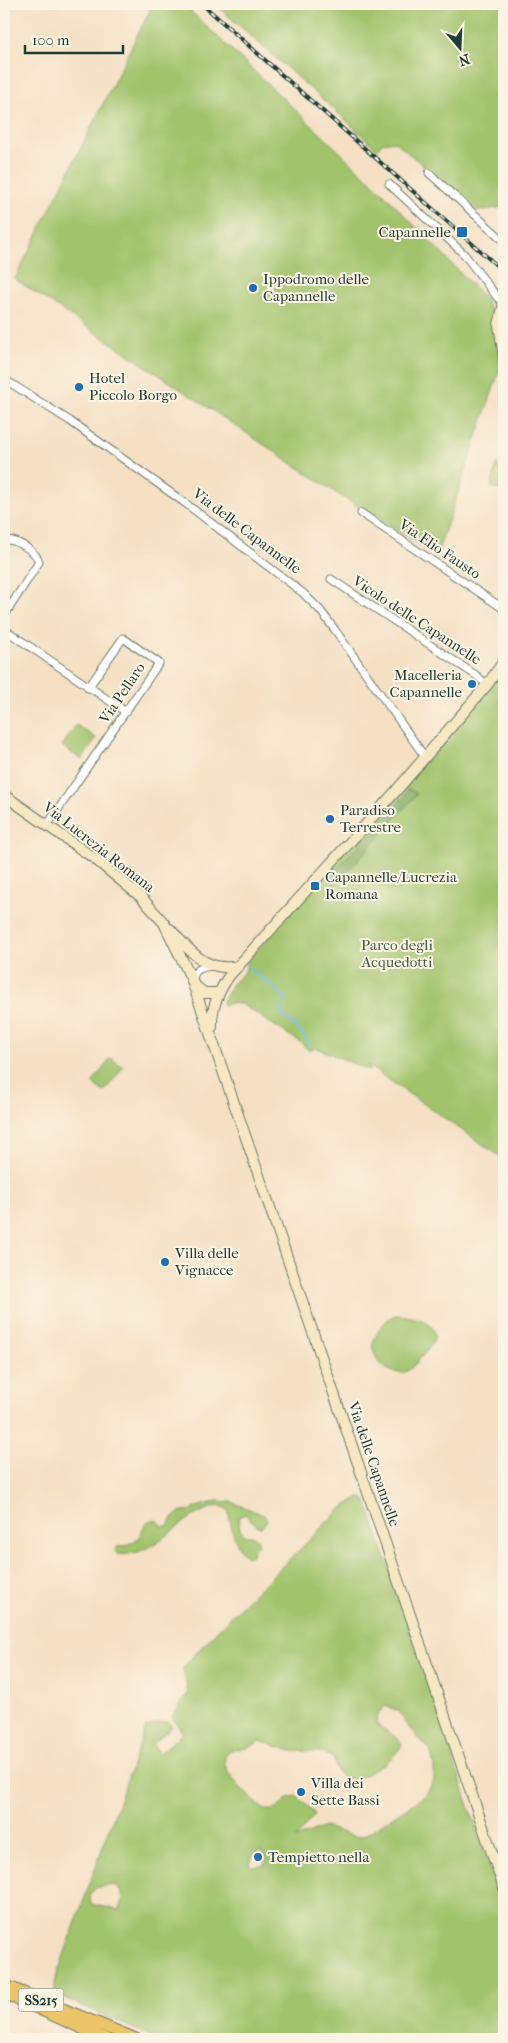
<svg xmlns="http://www.w3.org/2000/svg" width="508" height="2043" viewBox="0 0 508 2043" font-family="'IM FELL French Canon',serif">
  <style>
    .green { fill: #a1c36c; stroke: #608050; fill-rule: evenodd }
    .forest { fill: #80a960; stroke: #50734a }
    .lines { fill: none; stroke-linecap: round; stroke-linejoin: round }
    .stream { stroke: #73beec; stroke-width: 2 }
    .street-casing { stroke: #6a7666; stroke-width: 9 }
    .secondary-casing { stroke: #6a7666; stroke-width: 12 }
    .primary-casing { stroke: #6a7666; stroke-width: 13 }
    .street { stroke: #fff; stroke-width: 7 }
    .secondary { stroke: #f7e8c3; stroke-width: 10 }
    .primary { stroke: #ecc569; stroke-width: 11 }
    .rail-casing { stroke: #1f3d34; stroke-width: 4 }
    .rail { stroke: #fcf5e5; stroke-width: 2; stroke-dasharray: 5.5; stroke-linecap: butt }
    .poi-dot { fill: #1f6fb2; stroke: #fcf5e5; stroke-width: 2 }
    .labels { text-anchor: middle; stroke-width: 4; stroke-linejoin: round; paint-order: stroke }
    .shield { fill: #fcf5e5; stroke: #617469; stroke-width: 1 }
    .shield-label { font-size: 14px; font-weight: bold; fill: #1f3d34 }
    .poi-label { font-size: 15px; fill: #1f3d34; stroke: #fcf5e5; text-anchor: start }
    .street-label { font-size: 15px; fill: #1f3d34; stroke: #fcf5e5 }
    .park-label { font-size: 15px; fill: #405e42; stroke: #fcf5e5 }
  </style>
  <rect width="100%" height="100%" fill="#fcf5e5"/>
  <filter id="ink" filterUnits="userSpaceOnUse"><feTurbulence type="fractalNoise" baseFrequency=".02" numOctaves="2"/><feDisplacementMap in="SourceGraphic" scale="10" xChannelSelector="R" yChannelSelector="G"/><feConvolveMatrix kernelMatrix="1 2 1 2 8 2 1 2 1" color-interpolation-filters="sRGB"/></filter>
  <filter id="wash" filterUnits="userSpaceOnUse"><feTurbulence type="fractalNoise" baseFrequency=".0096" numOctaves="4" result="noise"/><feDisplacementMap in="SourceGraphic" scale="20" xChannelSelector="R" yChannelSelector="G"/><feGaussianBlur stdDeviation="1.12" result="paint"/><feColorMatrix in="noise" values="0 0 0 0 0 0 0 0 0 0 0 0 0 0 0 0 0 1.4 0 .05"/><feComposite in="paint" operator="in"/></filter>
  <g filter="url(#wash)">
    <rect width="100%" height="100%" fill="#f5e0c4"/>
    <!-- green -->
    <path class="green" d="M153,4h30l196,185 106,109 10,25 6,43 -64,188 -93,-56 -329,-219z
      M215,4h289v203l-26,4 -84,-70 -12,2 -5,6c-53,-50 -108,-96 -162,-145z
      M497,463l7,21v3l-5,3 -8,-3z
      M504,669v490l-137,-94 4,6 -54,-23 -9,2 -8,-8 -59,-38 -12,-1 -5,3 -2,-3 9,-18 14,-14 2,-9z
      M76,725l20,13 -14,22 -20,-14z
      M111,1058l12,9 -19,25 -12,-9z
      M395,1315c27,1 56,12 28,40 -5,5 -10,13 -16,16 -15,7 -32,-8 -34,-23 -1,-7 4,-14 8,-21 4,-5 8,-10 14,-12z
      M359,1497l7,3 138,410v129h-347l-102,-45 -1,-11 92,-256 15,-5h8l3,5 -20,17 8,9 23,-20 -11,-16 16,-24 -5,-25c35,-41 75,-78 113,-115 23,-21 36,-40 63,-56zM385,1706l14,5 11,18 20,21 4,15v15l-8,15 -61,40 -9,2 -31,-10 -30,12 19,-24 -2,-5 -16,-14 -9,2 -4,6 -8,6h-10c-10,-8 -56,-46 -35,-59 4,-2 11,-2 16,-3 5,-1 9,-4 14,-7l32,10 30,1 11,6 4,13 7,9c17,1 52,-20 58,-36l-5,-6 -21,-14 2,-10zM260,1851l7,6 -3,9 -12,1 -2,-4 3,-8zM112,1885c12,2 13,16 7,25l-28,-6 -1,-9 5,-7z
      M218,1501l13,1 33,13 3,5 -4,6 -4,1 -14,-13 -7,3 2,12 5,7h9l4,4v5l-5,4 -1,6 -5,2c-13,-10 -16,-32 -19,-47l-7,-4c-39,4 -65,53 -103,48l-3,-4 2,-3 8,-1 14,-8c5,-10 5,-21 20,-17l2,5h7l4,-8 8,-6 11,-1 5,-4z"/>
    <!-- forest -->
    <path class="forest" d="M408,788l9,6 -83,93 -5,-11 76,-80z"/>
    <g class="lines">
      <!-- stream -->
      <path class="stream" d="M249,968l38,30 -2,6
        M281,1009v3c9,13 24,17 27,34"/>
    </g>
  </g>
  <g filter="url(#ink)">
    <g class="lines">
      <!-- street casing -->
      <g class="street-casing">
        <path id="street" d="M429,173l75,68
          M389,184l75,70 33,43 7,7
          M4,379l66,42 115,82 118,90 17,17 15,20 90,127
          M361,513l143,96
          M4,541c10,-4 33,11 35,21l-35,54
          M331,579l146,97 10,9
          M4,629l122,83
          M48,824l111,-161 -36,-25 -35,50
          M193,981c0,-12 9,-14 19,-15"/>
      </g>
      <!-- secondary casing -->
      <g class="secondary-casing">
        <path id="secondary" d="M504,302l-5,23 5,32
          M4,795l91,64 46,38 23,26 27,55 313,910
          M170,929c20,22 36,44 69,37
          M194,985l10,8h14
          M212,1027c-1,-19 6,-35 17,-51l167,-185 91,-106 17,-24"/>
      </g>
      <!-- primary casing -->
      <g class="primary-casing">
        <path id="primary" d="M4,1985l132,54
          M4,1993l102,46"/>
      </g>
      <!-- street -->
      <use href="#street" class="street"/>
      <!-- secondary -->
      <use href="#secondary" class="secondary"/>
      <!-- primary -->
      <use href="#primary" class="primary"/>
      <!-- rail casing -->
      <g class="rail-casing">
        <path id="rail" d="M202,4l302,268"/>
      </g>
      <!-- rail -->
      <use href="#rail" class="rail"/>
    </g>
  </g>
  <!-- markers -->
  <g class="poi-dot">
    <rect x="456" y="226" width="12" height="12" rx="2.5"/>
    <circle cx="253" cy="288" r="5"/>
    <circle cx="79" cy="387" r="5"/>
    <circle cx="472" cy="684" r="5"/>
    <circle cx="330" cy="819" r="5"/>
    <rect x="310" y="881" width="10" height="10" rx="2.5"/>
    <circle cx="165" cy="1262" r="5"/>
    <circle cx="301" cy="1792" r="5"/>
    <circle cx="258" cy="1857" r="5"/>
  </g>
  <g class="labels">
    <!-- shield labels -->
    <rect class="shield" x="18.5" y="1988.5" width="45" height="23" rx="4"/>
    <g class="shield-label">
      <text x="41" y="2005">SS215</text>
    </g>
    <!-- poi labels -->
    <g class="poi-label">
      <text x="451" y="237" text-anchor="end">Capannelle</text>
      <text x="263" y="284">Ippodromo delle<tspan x="263" dy="17">Capannelle</tspan></text>
      <text x="89" y="383">Hotel<tspan x="89" dy="17">Piccolo Borgo</tspan></text>
      <text x="462" y="680" text-anchor="end">Macelleria<tspan x="462" dy="17">Capannelle</tspan></text>
      <text x="340" y="815">Paradiso<tspan x="340" dy="17">Terrestre</tspan></text>
      <text x="325" y="882">Capannelle/Lucrezia<tspan x="325" dy="17">Romana</tspan></text>
      <text x="175" y="1258">Villa delle<tspan x="175" dy="17">Vignacce</tspan></text>
      <text x="311" y="1788">Villa dei<tspan x="311" dy="17">Sette Bassi</tspan></text>
      <text x="268" y="1862">Tempietto nella</text>
    </g>
    <!-- street labels -->
    <g class="street-label">
      <text transform="translate(247 531) rotate(37)" y="5">Via delle Capannelle</text>
      <text transform="translate(440 549) rotate(34)" y="5">Via Elio Fausto</text>
      <text transform="translate(417 620) rotate(33)" y="5">Vicolo delle Capannelle</text>
      <text transform="translate(122 693) rotate(-56)" y="5">Via Pellaro</text>
      <text transform="translate(99 847) rotate(38)" y="5">Via Lucrezia Romana</text>
      <text transform="translate(374 1464) rotate(71)" y="5">Via delle Capannelle</text>
    </g>
    <!-- park labels -->
    <g class="park-label">
      <text x="397" y="950">Parco degli<tspan x="397" dy="17">Acquedotti</tspan></text>
    </g>
  </g>
  <!-- margin -->
  <rect width="508" height="2043" fill="none" stroke="#fcf5e5" stroke-width="20"/>
  <!-- north arrow -->
  <g transform="translate(460 48) rotate(161)" stroke="#fcf5e5" stroke-width="4" paint-order="stroke">
  <path d="M0-4L9 19L0 12L-9 19Z" fill="#1f3d34"/>
  <text y="-8" font-size="14" font-weight="bold" text-anchor="middle" fill="#1f3d34">N</text>
  </g>
  <!-- scale -->
  <path d="M25 45v8h98v-8" fill="none" stroke="#1f3d34" stroke-width="2.5"/>
  <text x="32" y="45" font-size="15" fill="#1f3d34" stroke="#fcf5e5" stroke-width="4" paint-order="stroke">100 m</text>
</svg>
